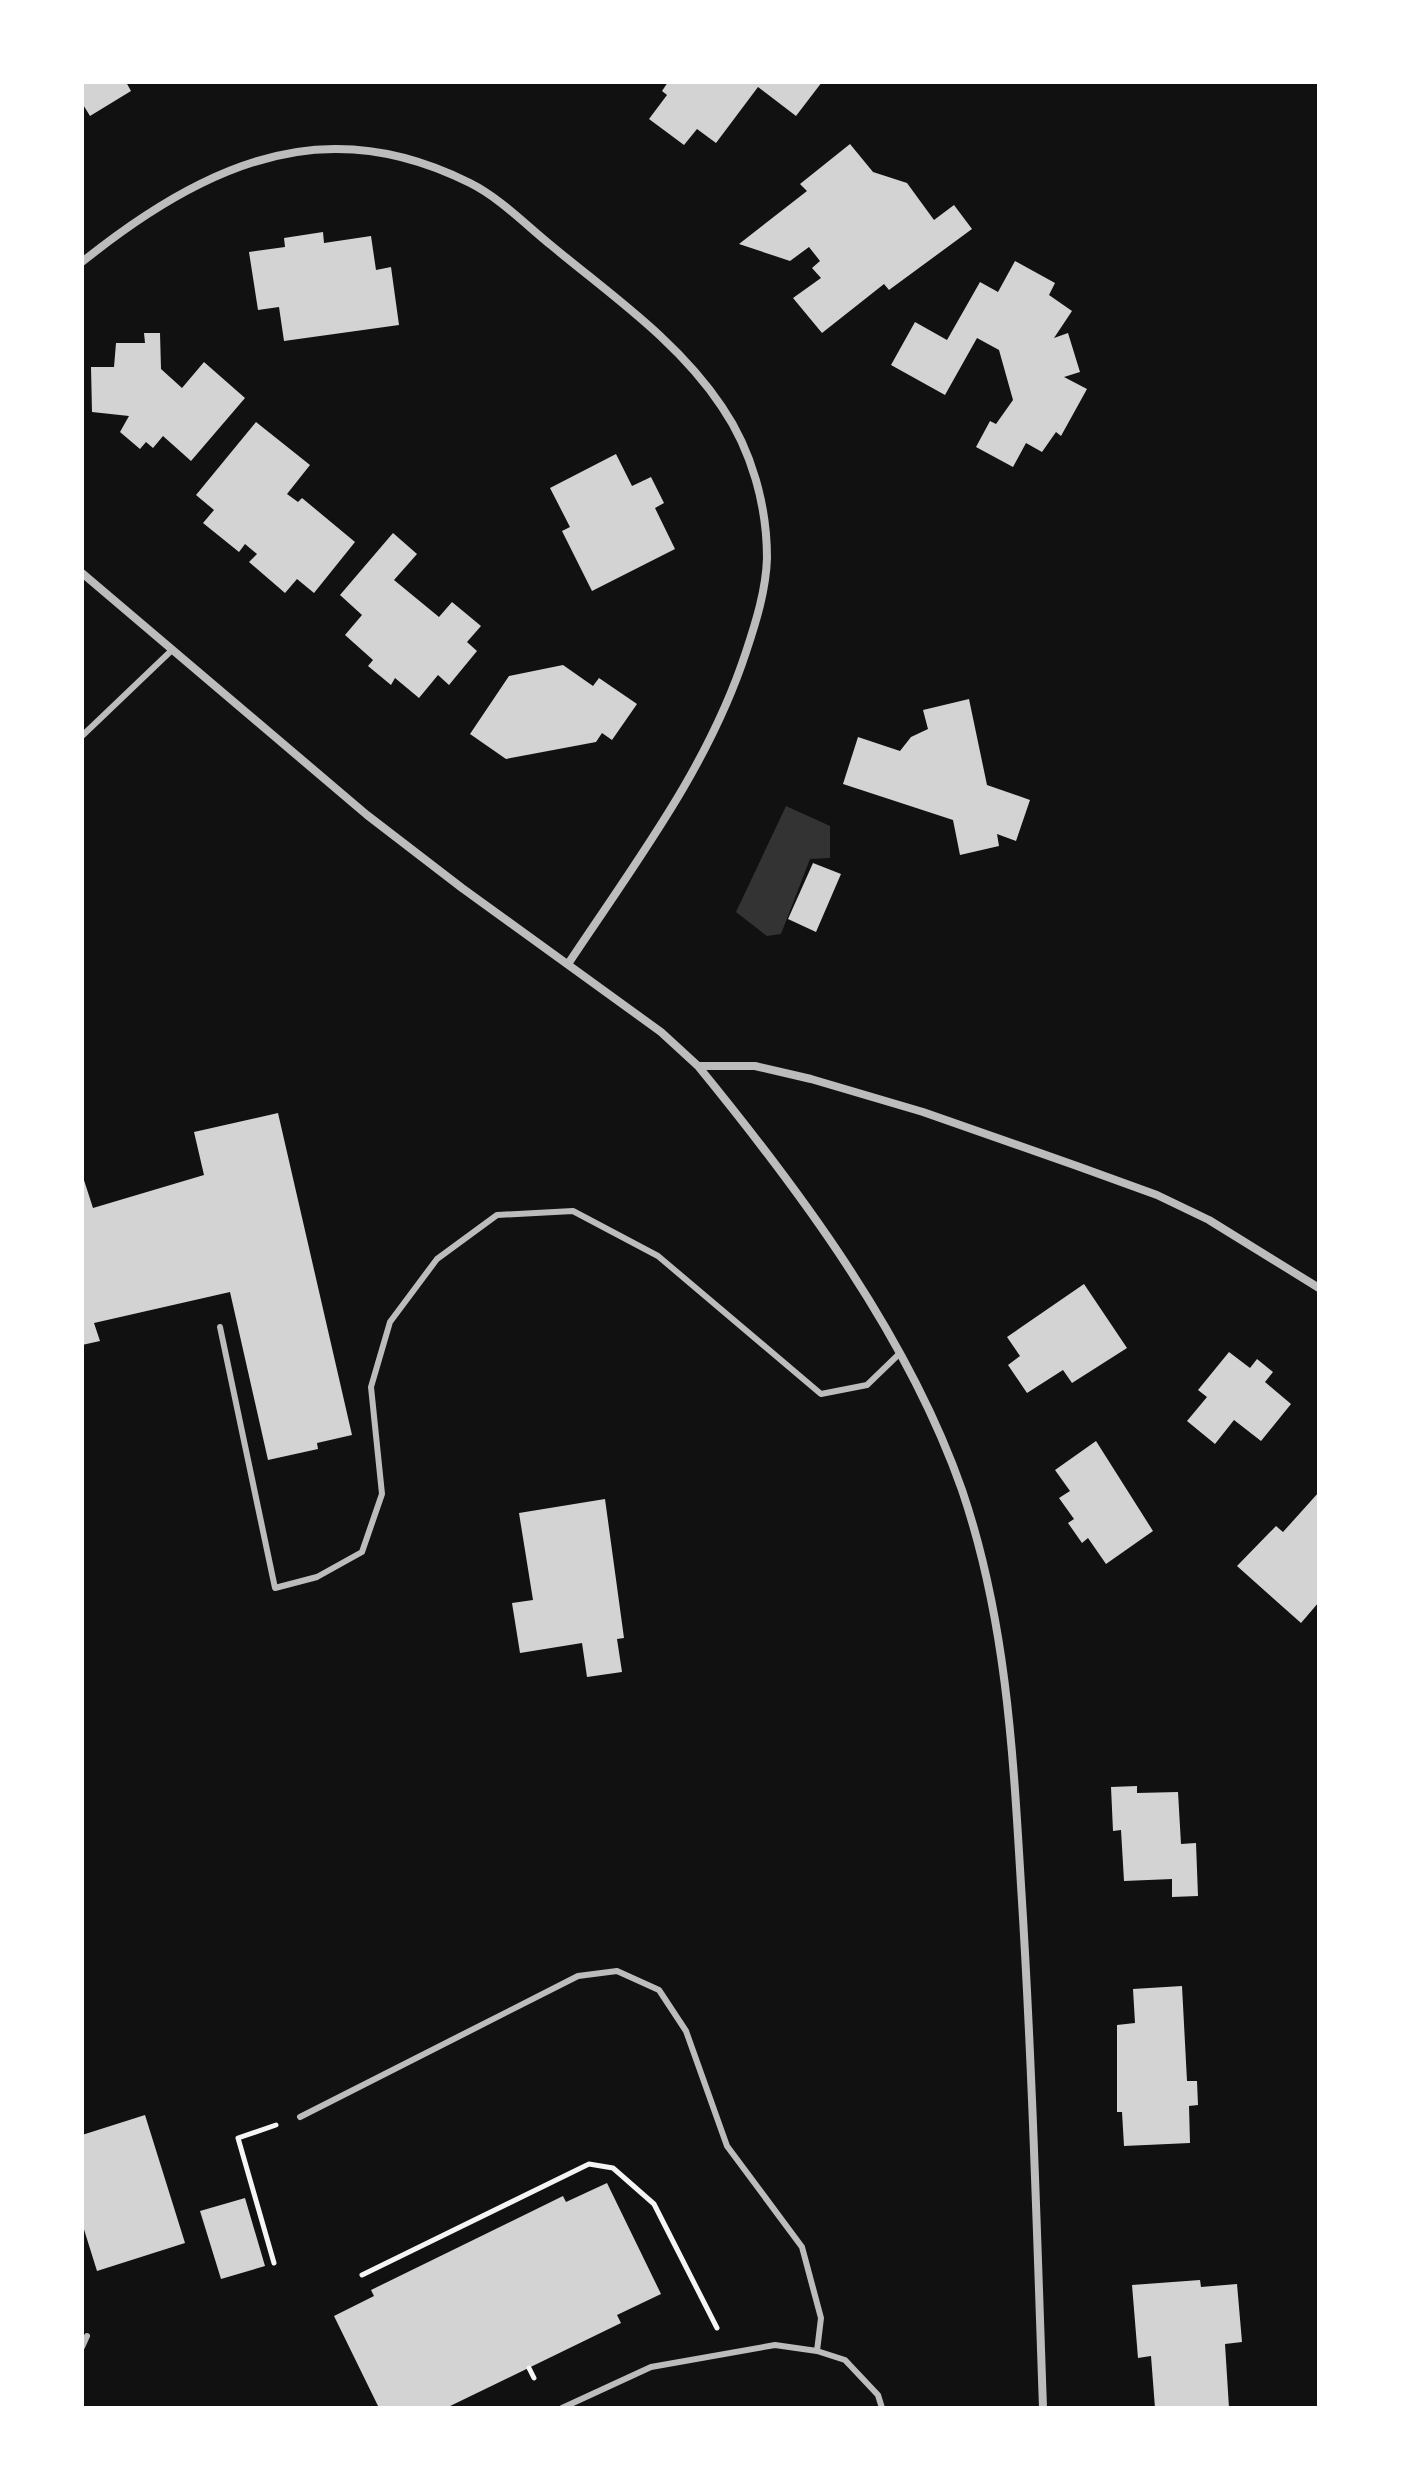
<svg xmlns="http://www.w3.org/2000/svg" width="1401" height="2490" viewBox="0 0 1401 2490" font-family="'Varela Round',sans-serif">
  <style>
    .water { fill: #333 }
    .building { fill: #d3d3d3 }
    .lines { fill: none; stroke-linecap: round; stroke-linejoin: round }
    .path { stroke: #f5f5f5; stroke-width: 5 }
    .service { stroke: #bcbcbc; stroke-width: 6 }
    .minor { stroke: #bcbcbc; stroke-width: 8 }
  </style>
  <rect width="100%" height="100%" fill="#111"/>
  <!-- water -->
  <path class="water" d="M786,806l44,20v32l-20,1 -29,75 -14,2 -31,-24z"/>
  <!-- building -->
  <path class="building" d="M82,82h44l5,9 -41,25 -8,-13z
    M668,82h154l-26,34 -38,-29 -42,56 -19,-14 -13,16 -35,-26 18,-24 -5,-4z
    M850,144l23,28 34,11 27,37 20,-15 18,24 -83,61 -5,-6 -62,49 -29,-35 28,-20 -9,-10 8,-7 -11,-14 -19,14 -51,-17 68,-53 -7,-7z
    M323,232l1,11 47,-7 5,34 15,-3 8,58 -115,16 -5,-34 -21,3 -9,-58 36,-5 -1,-9z
    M1015,261l40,22 -6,12 23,16 -18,27 14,-5 12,39 -16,5 23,12 -26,47 -5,-4 -14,20 -16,-9 -13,24 -37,-20 14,-26 6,3 17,-24 -14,-50 -22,-12 -32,57 -54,-30 24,-43 32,18 33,-58 18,10z
    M144,333h16l1,36 21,19 22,-26 41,36 -54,63 -28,-25 -10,12 -7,-6 -6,7 -20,-17 9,-16 -37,-4 -1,-45h23l2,-24h29z
    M256,422l54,43 -23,29 11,8 4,-4 53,44 -41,51 -17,-14 -12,14 -36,-31 8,-8 -12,-10 -6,8 -36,-29 11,-13 -18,-15z
    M616,454l16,32 19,-9 13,26 -9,5 20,41 -83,42 -30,-60 8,-4 -20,-39z
    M393,533l24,21 -23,26 45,37 13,-15 29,24 -14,16 10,9 -28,34 -11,-10 -19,23 -24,-20 -4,7 -23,-19 5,-6 -28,-25 17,-20 -22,-20z
    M563,665l30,21 6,-8 38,26 -25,36 -10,-7 -6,9 -90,17 -36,-25 39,-58z
    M969,699l18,86 43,15 -14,41 -19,-7 2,12 -39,9 -7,-35 -110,-36 15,-47 42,14 11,-14 17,-8 -5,-19z
    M813,863l28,11 -25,58 -28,-13z
    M278,1113l74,322 -35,8 1,6 -50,11 -38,-168 -136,31 6,18 -18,4v-171l11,34 111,-33 -10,-43z
    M1084,1284l43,64 -55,35 -9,-13 -36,23 -19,-28 12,-9 -13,-19z
    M1229,1352l21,16 7,-9 16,13 -8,10 26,22 -30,37 -27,-21 -19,24 -28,-23 20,-24 -9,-7z
    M1096,1441l57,90 -47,33 -18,-26 -6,5 -14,-20 6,-4 -15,-21 11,-7 -15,-21z
    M1319,1492v110l-18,21 -64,-57 39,-40 7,6z
    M605,1499l19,139 -7,1 5,33 -35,5 -5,-34 -62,10 -8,-50 21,-3 -14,-87z
    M1137,1786v7l41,-1 3,52 15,-1 2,53 -26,1v-18l-48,2 -3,-51 -8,1 -2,-44z
    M1182,1986l5,95h10l1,24 -9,1 1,37 -66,3 -2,-34h-5v-87l18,-2 -2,-34z
    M145,2115l40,128 -88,28 -15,-48v-88z
    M607,2183l54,111 -44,21 4,8 -175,85h-67l-45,-92 40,-20 -3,-6 192,-94 3,6z
    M245,2198l20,68 -44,13 -21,-68z
    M1200,2280l1,7 36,-3 5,58 -17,2 4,64h-74l-4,-52 -13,2 -6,-73z"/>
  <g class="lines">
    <!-- path -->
    <path class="path" d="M274,2263l-36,-125 38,-13
      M362,2275l227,-111 24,4 41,36 63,124
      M529,2368l5,10"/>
    <!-- service -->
    <path class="service" d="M82,736l90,-86
      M220,1327l55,261 42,-11 45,-25 20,-58 -11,-107 19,-65 47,-63 60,-44 76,-4 85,45 163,138 46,-9 31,-30
      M300,2117l278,-141 39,-5 42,19 27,41 41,115 75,101 19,71 -4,33
      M82,2347l5,-11
      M562,2408l89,-41 124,-22 42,6 28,9 33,35 4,13"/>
    <!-- minor -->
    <path class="minor" d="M82,262c71,-57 160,-114 255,-113 46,0 91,13 133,34 30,15 56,42 82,63 60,50 126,95 170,161 30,44 45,99 45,151 -1,32 -11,64 -21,94 -38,116 -111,211 -178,312
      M82,573l285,242 95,73 199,144 37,34h57l56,13 112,33 154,54 80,29 52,25 110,68
      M698,1066c103,126 210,270 264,424 44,129 51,261 59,395 11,174 16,349 22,523"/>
  </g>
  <!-- border -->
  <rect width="1401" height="2490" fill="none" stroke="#ffffff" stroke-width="168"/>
</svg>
